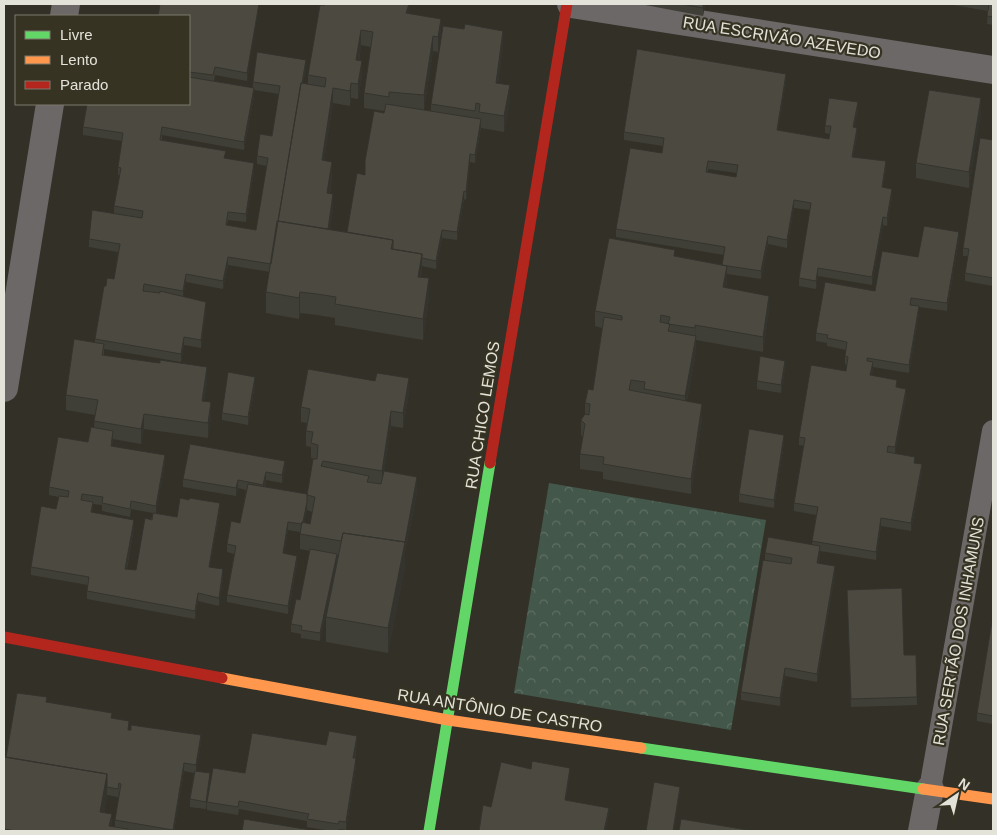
<svg xmlns="http://www.w3.org/2000/svg" width="997" height="835" viewBox="0 0 997 835" font-family="Arial,sans-serif">
  <style>
    .park { fill: url(#park-crowns) }
    .lines { fill: none; stroke-linecap: round; stroke-linejoin: round }
    .lane { stroke: #6c6867; stroke-width: 22 }
    .street { stroke: #6c6867; stroke-width: 28 }
    .fast { stroke: #63d668; stroke-width: 11 }
    .slow { stroke: #ff974d; stroke-width: 11 }
    .jam { stroke: #b3261e; stroke-width: 11 }
    .wall { fill: #403f37; fill-rule: evenodd }
    .shaded-wall { fill: #34332d }
    .building { fill: #4b4940; stroke: #34332d; fill-rule: evenodd }
    .labels { text-anchor: middle; stroke-width: 4.5; stroke-linejoin: round; paint-order: stroke }
    .street-label { font-size: 16px; fill: #e4e3d9; stroke: #363323 }
  </style>
  <defs>
    <pattern id="park-crowns" width="20" height="18" patternUnits="userSpaceOnUse" patternTransform="scale(1.25)"><rect width="20" height="18" fill="#44574b"/><path d="M2 6a3 3 0 1 1 6 0M12 15a3 3 0 1 1 6 0" fill="none" stroke="#5f6f64"/></pattern>
  </defs>
  <rect width="100%" height="100%" fill="#323027"/>
  <!-- park -->
  <path class="park" d="M549,483l217,37 -35,210 -217,-37z"/>
  <g class="lines">
    <!-- lane -->
    <path class="lane" d="M930,789l63,-358"/>
    <!-- street -->
    <path class="street" d="M571,4l422,66
      M64,16l2,-12
      M4,388l46,-284
      M922,831l8,-42"/>
    <!-- fast -->
    <path class="fast" d="M641,748l282,41
      M429,831l61,-368"/>
    <!-- slow -->
    <path class="slow" d="M222,678l226,42 193,28
      M923,789l70,10"/>
    <!-- jam -->
    <path class="jam" d="M490,463l77,-459
      M4,637l218,41"/>
  </g>
  <!-- wall -->
  <path class="wall" d="M259,4l-12,77 -32,-6 -1,6 39,7v-6l53,-14 -3,15 5,1v-9l12,-70 89,9 32,20 -3,18 -5,-1 -9,59 7,1v-7l72,-58 -5,37 12,17 -6,32 -23,-4 -6,35 -5,-1 -4,38 -2,-1 -7,41 -15,-2 -6,31 -14,-3 -1,11 8,22 -6,41 -88,-15v-7l-18,-3 -17,-2 -1,6 -33,-6v-21l4,-20 -42,-7 -5,24 -37,-7 -3,14 23,14 -5,38 -17,-3 -3,17 -77,-13v6l103,27 -3,19 7,16 -3,21 -64,-9 -3,15 -28,-5 -1,7 53,17 -9,50 21,4 43,-6 -10,56 13,10 -4,29 -21,-5 -3,18 -108,-20v-8l1,-6 -57,-10v-8l25,-58 3,-12 -10,-2v-8l39,-45 6,-14 1,-13 -29,-5v-15l29,-52v-4l11,-53 8,-7 4,-27 -29,-5v-8l25,-26v-7l6,-31h-2v-8l4,-26 -39,-6v-8l106,-23v-88zM361,45l10,2 -7,46v15l20,3 -37,121 -17,-2 3,-21 -3,-16 2,-16 -8,-16 9,-58 17,3 1,-8 7,1 4,-23 -3,-15zM254,90l25,4 -7,42 -15,20v8l10,2 -11,64 -29,-5 1,-5 18,2 8,-51 -28,-13 -64,-18v-5l82,15 10,-54zM93,504l9,1v6l28,6 1,-8 22,4 -17,57 -9,-1 7,-42 -42,-14z
    M640,4h65l-2,12z
    M953,4h40v21l-6,-1 1,-13 -35,-6z
    M786,82l-8,48 51,9 1,-5 -5,-1v-7l33,-16 -4,17 3,9 -4,21 33,12 -3,18 9,10 -5,29 -4,-1 -11,60 -54,-9 -2,13 -17,-3v-8l11,-68 -16,-2 -7,40 -19,-4 -7,35 -34,-5v7l-1,7 43,23 -6,41 -67,-12v11l-9,50 15,18 -11,75 -88,-15v-7l-23,-3v-15l3,-17 -2,-2v-15l4,-6v-11l8,-13 9,-62 -7,-2v-15l80,-55 47,9 2,-10 -108,-18v-8l46,-76 1,-7 -39,-6v-8zM708,169l29,4 -1,4 -28,-5z
    M981,113l-12,75 -53,-10v-15z
    M993,140v146l-28,-5v-8l3,-17h-5v-8z
    M959,240l-12,71 -28,-4v7l-10,59 -36,-6 -1,8 25,12 9,10 -11,56 20,10 7,9 -11,59 -30,-5 -5,34 -56,-9 -1,12 16,11 -18,108 -32,-6 -5,30 -39,-6v-8l24,-132v-7l47,-8 4,-30 -22,-4v-8l10,-57 -5,-1v-8l47,-66 1,-6 -2,-1v-8l1,-6 -19,-4v-3l-11,-2v-8l59,-42 43,-34z
    M785,369l-4,24 -24,-4v-8z
    M255,385l-7,40 -26,-5v-7z
    M409,393l-6,35 -12,-2 -7,45 33,21 -12,61v14l-17,86 -62,-11v-25l12,-61 -1,-1v7l-17,79 -19,-3v-4l-10,-2v-8l9,-24 10,-49 -10,-2v-17l-12,-2 -4,23 13,11 -9,50 -61,-12v-7l7,-41 -7,-2v-8l13,-21 6,-33 -8,-2 -2,8 -53,-9v-8l102,-10 -3,14 -16,-3 -1,7 42,7 8,-35 -4,-1v-11l-5,-1v-15l1,-8 -6,-1v-15zM307,510l5,2 -2,12 -6,-1z
    M784,443l-10,65 -35,-6v-8z
    M847,590l57,65h12l1,50 -66,2z
    M993,615v109l-16,-3v-8z
    M47,702l65,16 17,12 72,13 -5,28 14,10 -4,28 -16,-2v-8l4,-26 -10,-2 -10,60h-170v-74h2zM119,791v1l-4,28v7h-3l-8,-14 3,-18 11,2z
    M357,744l-2,14 1,8 -10,64 -7,-1 -1,2h-7l-24,-4v-6l-68,-12 -1,6 -31,-5v-8l38,-29 81,-28z"/>
  <!-- shaded-wall -->
  <path class="shaded-wall" d="M259,4v3l-12,74v-8z
    M409,4v14l-3,-5z
    M703,4h2l-2,12z
    M441,19v15l-3,18v-15z
    M361,30v15l-5,30v-15z
    M503,31v15l-7,52v-15z
    M433,36v15l-9,59v-15z
    M306,60v8l-26,159z
    M362,61v15l-4,23v-15z
    M786,74v8l-9,56v-8z
    M351,83v15l-1,8v-15z
    M510,85v15l-6,32v-16z
    M254,88v8l-10,54v-8z
    M333,88v15l-11,72v-15z
    M981,98v15l-12,75v-16z
    M858,102v8l-5,25v-8z
    M481,119v8l-6,36v-8z
    M857,128v8l-5,29v-8z
    M470,154v8l-4,38v-8z
    M886,161v8l-4,26v-8z
    M332,162v15l-5,31v-15z
    M254,163v8l-8,51v-8z
    M892,189v8l-5,29v-8z
    M464,191v8l-7,41v-8z
    M333,194v15l-6,41v-15z
    M794,200v8l-7,40v-8z
    M883,217v8l-11,60v-8z
    M442,230v8l-6,31v-8z
    M959,232v8l-12,71v-8z
    M768,236v8l-7,35v-8z
    M422,254v21l-4,23v-21z
    M228,257v8l-5,24v-8z
    M727,266v15l-4,22v-16z
    M818,268v8l-2,13v-8z
    M186,274v8l-3,17v-8z
    M429,278v21l-6,41v-21z
    M300,292v21l-1,6v-21z
    M769,296v15l-6,41v-15z
    M206,302v8l-5,38v-8z
    M919,306v8l-10,59v-8z
    M695,325l1,26 -11,60v-15l10,-53z
    M184,337v8l-3,17v-8z
    M785,361v8l-4,24v-8z
    M873,362v8l-3,13v-8z
    M207,367v15l-5,34v-15z
    M255,377v8l-7,40v-8z
    M409,378v15l-6,35v-15z
    M906,389v8l-11,58v-8z
    M211,402v15l-3,21v-15z
    M702,404v15l-11,75v-15z
    M391,411v15l-9,60v-15z
    M144,414v15l-3,15v-15z
    M113,431v8l-2,15v-8z
    M784,435v8l-10,65v-8z
    M165,455v8l-9,51v-8z
    M285,461v8l-3,14v-8z
    M922,464v8l-11,59v-8z
    M266,472v8l-3,12v-7z
    M417,477v15l-12,61v14l-17,86v-25z
    M238,480v8l-2,8v-8z
    M307,502v8l-4,22v-8z
    M220,503v8l-11,64v-8z
    M881,518v8l-5,34v-8z
    M134,520v7l-9,50v-8z
    M288,522v8l-5,31v-8z
    M820,546v8l-3,17v-8z
    M337,554v8l-17,79v-8z
    M297,556v8l-9,50v-8z
    M835,566v8l-18,108v-8z
    M223,569v8l-4,29v-8z
    M198,593v8l-3,18v-8z
    M785,668v8l-5,30v-8z
    M201,735v8l-5,30v-8z
    M357,736v8l-4,22v-8z
    M356,758v8l-10,64v-8z
    M184,763v8l-10,60h-1z
    M570,768v8l-5,32v-8z
    M210,773v8l-4,28v-7z
    M107,774v21l-6,36 -1,-19z
    M680,787v8l-6,36h-1z
    M609,808v8l-3,15h-2z
    M112,814v17l-3,-5z"/>
  <!-- building -->
  <path class="building" d="M160,4h99l-12,69 -32,-6 -2,8 -24,-3v-56h-31z
    M325,4h84l-3,9 35,6 -3,18 -5,-1 -9,59 -35,-3v5l-25,-4 9,-61 -12,-2 -5,30 6,1 -4,23 -7,-1 -1,8 -17,-3 -11,72 10,2 -5,31 6,1 -5,35 -50,-8 23,-138 24,4 1,-9 -18,-3 12,-70h5z
    M682,4h21v4z
    M989,4h4v13l-6,-1z
    M465,24l38,7 -7,52 14,2 -6,31 -25,-4 1,-8 -4,-1 -1,8 -44,-7 12,-78 21,3z
    M637,49l149,25 -9,56 52,9 2,-13h-6l4,-28 29,4 -5,25 4,1 -5,29 34,4 -4,26 10,2 -5,29 -4,-1 -11,60 -54,-9 -2,13 -17,-3 12,-75 -17,-3 -7,40 -19,-4 -7,35 -39,-6 3,-18 -109,-18 14,-81 32,5 2,-15 -40,-6zM708,161l30,4 -2,12 -30,-5z
    M257,52l49,8 -4,23h-1l-30,181 -43,-7 -5,24 -37,-7 -3,17 -39,-7 -1,7 17,2v-2l46,11 -5,38 -17,-3 -3,17 -86,-15 9,-53h2l1,-8 7,1 6,-35 -31,-5 3,-29 50,8 1,-7 -29,-5 7,-38 -3,-1 5,-34 -40,-6 4,-23h102v-27l65,11 -10,54 -82,-15 -2,13 66,11 -2,7 30,5 -8,51 -18,-2 -2,13 30,5 12,-72 -11,-2 3,-22 12,2 8,-50 -27,-4z
    M929,90l52,8 -12,74 -53,-9z
    M386,104l95,15 -6,36 -5,-1 -4,38 -2,-1 -7,41 -15,-2 -6,31 -14,-3v-4l-29,-5v-9l-46,-8 10,-59 8,2v-14l9,-50 10,2z
    M980,138l13,2v138l-28,-5 4,-24 -6,-1z
    M277,221l116,19 -2,9 31,5 -4,23 11,1 -6,41 -88,-15 1,-7 -19,-3 -17,-2 -1,6 -33,-6z
    M924,226l35,6 -12,71 -36,-5 -1,7 9,1 -10,59 -42,-7v3l6,1 -3,13 27,5 -1,7 10,2 -11,58 -7,-1 -1,6 28,5 -1,6 8,1 -11,59 -30,-5 -5,34 -64,-11 6,-34 -24,-4 11,-65 -6,-1 12,-72 35,6 2,-14 -3,-1 2,-14 -20,-4 1,-3 -12,-2 9,-51 50,9 7,-40 36,6z
    M609,238l66,12 -1,6 53,10 -4,21 46,9 -6,41 -68,-12v3l-27,-4 2,-7 -9,-2 -1,7 10,2 -2,7 28,5 -11,60 -41,-7 1,-7 -14,-2 -2,10 73,14 -11,75 -88,-15 1,-7 -24,-3 5,-30 -4,-4 4,-6 4,1 1,-11 -5,-1 3,-14 5,1 11,-73 18,3v-4l-27,-5z
    M74,339l30,5 -2,11 50,7 8,1v-3l47,7 -5,34 9,1 -3,21 -64,-9 -3,15 -47,-8 4,-21 -32,-5z
    M760,356l25,5 -4,24 -24,-4z
    M308,369l67,12 2,-8 32,5 -6,35 -12,-2 -9,60 -59,-10 -2,5 48,10 -2,6 14,2 3,-13 33,6 -12,65 -62,-9 -2,8 -41,-7 2,-12 8,2 5,-27 -8,-2 6,-36h4l1,-14 -7,-2 2,-11 -7,-1 4,-22 -9,-2z
    M228,372l27,5 -7,40 -26,-4z
    M91,427l22,4 -2,15 54,9 -9,51 -25,-5 -1,8 -28,-6 1,-6 -21,-3 -1,6 12,2 -2,10 43,8 -9,49 11,1 9,-52 7,2 1,-7 24,4 3,-19 9,2v-2l31,5 -11,64 14,2 -4,29 -21,-5 -3,18 -108,-20 2,-14 -58,-10 10,-61 15,3 3,-13 9,1 1,-6 -20,-4 9,-50 30,5z
    M749,429l35,6 -10,65 -35,-6z
    M190,444l95,17 -3,14 -16,-3 -3,13 -25,-5 -2,8 -53,-9z
    M248,484l59,10v8l-4,20h-1v2l-14,-2 -5,31 14,3 -9,50 -61,-11 9,-49 -9,-2 4,-23 9,2z
    M343,533l62,9 -17,86 -62,-11z
    M768,537l52,9 -3,17 18,3 -18,108 -32,-6 -5,30 -39,-6 22,-132 28,4 1,-6 -27,-5z
    M310,549l27,5 -17,79 -19,-3 1,-4 -11,-2 5,-25 4,1z
    M902,588l2,67h12l1,42 -66,2 -4,-109z
    M993,615v101l-16,-3z
    M17,693l30,4 -1,5 66,11 -1,5 18,3 -1,9h3v-5l70,10 -5,30 -12,-2 -11,67 -58,-10 6,-36 -2,-1 -1,6 -11,-2v-13l-101,-17z
    M329,731l28,5 -4,22h3l-10,64 -7,-1 -1,3 -31,-5 2,-5 -70,-13 -1,6 -31,-5 6,-34 32,5 7,-40 74,12z
    M4,757l103,17 -7,38 12,2 -3,12 19,3v2h-112l-12,-2z
    M532,761l38,7 -5,32 44,8 -5,23h-125l4,-26 8,2 10,-45 30,7z
    M195,771l15,2 -4,29 -16,-3z
    M654,782l26,5 -7,44h-27z
    M244,819l73,12h-75z
    M681,819l67,11v1h-69z"/>
  <g class="labels">
    <!-- street labels -->
    <g class="street-label">
      <text transform="translate(782 37) rotate(9)" y="6">RUA ESCRIVÃO AZEVEDO</text>
      <text transform="translate(482 415) rotate(-81)" y="6">RUA CHICO LEMOS</text>
      <text transform="translate(958 631) rotate(-80)" y="6">RUA SERTÃO DOS INHAMUNS</text>
      <text transform="translate(500 710) rotate(9)" y="6">RUA ANTÔNIO DE CASTRO</text>
    </g>
  </g>
  <!-- border -->
  <rect width="997" height="835" fill="none" stroke="#e4e3d9" stroke-width="10"/>
  <!-- legend -->
  <rect x="15" y="15" width="175" height="90" fill="#363323" stroke="#7c796c"/>
  <rect x="25" y="31" width="25" height="8" fill="#63d668" stroke="#7c796c"/>
  <text x="60" y="40" font-size="15" fill="#e4e3d9">Livre</text>
  <rect x="25" y="56" width="25" height="8" fill="#ff974d" stroke="#7c796c"/>
  <text x="60" y="65" font-size="15" fill="#e4e3d9">Lento</text>
  <rect x="25" y="81" width="25" height="8" fill="#b3261e" stroke="#7c796c"/>
  <text x="60" y="90" font-size="15" fill="#e4e3d9">Parado</text>
  <!-- north arrow -->
  <g transform="translate(957 795) rotate(34)" stroke="#363323" stroke-width="4" paint-order="stroke">
  <path d="M0-4L9 19L0 12L-9 19Z" fill="#e4e3d9"/>
  <text y="-8" font-size="14" font-weight="bold" text-anchor="middle" fill="#e4e3d9">N</text>
  </g>
</svg>
